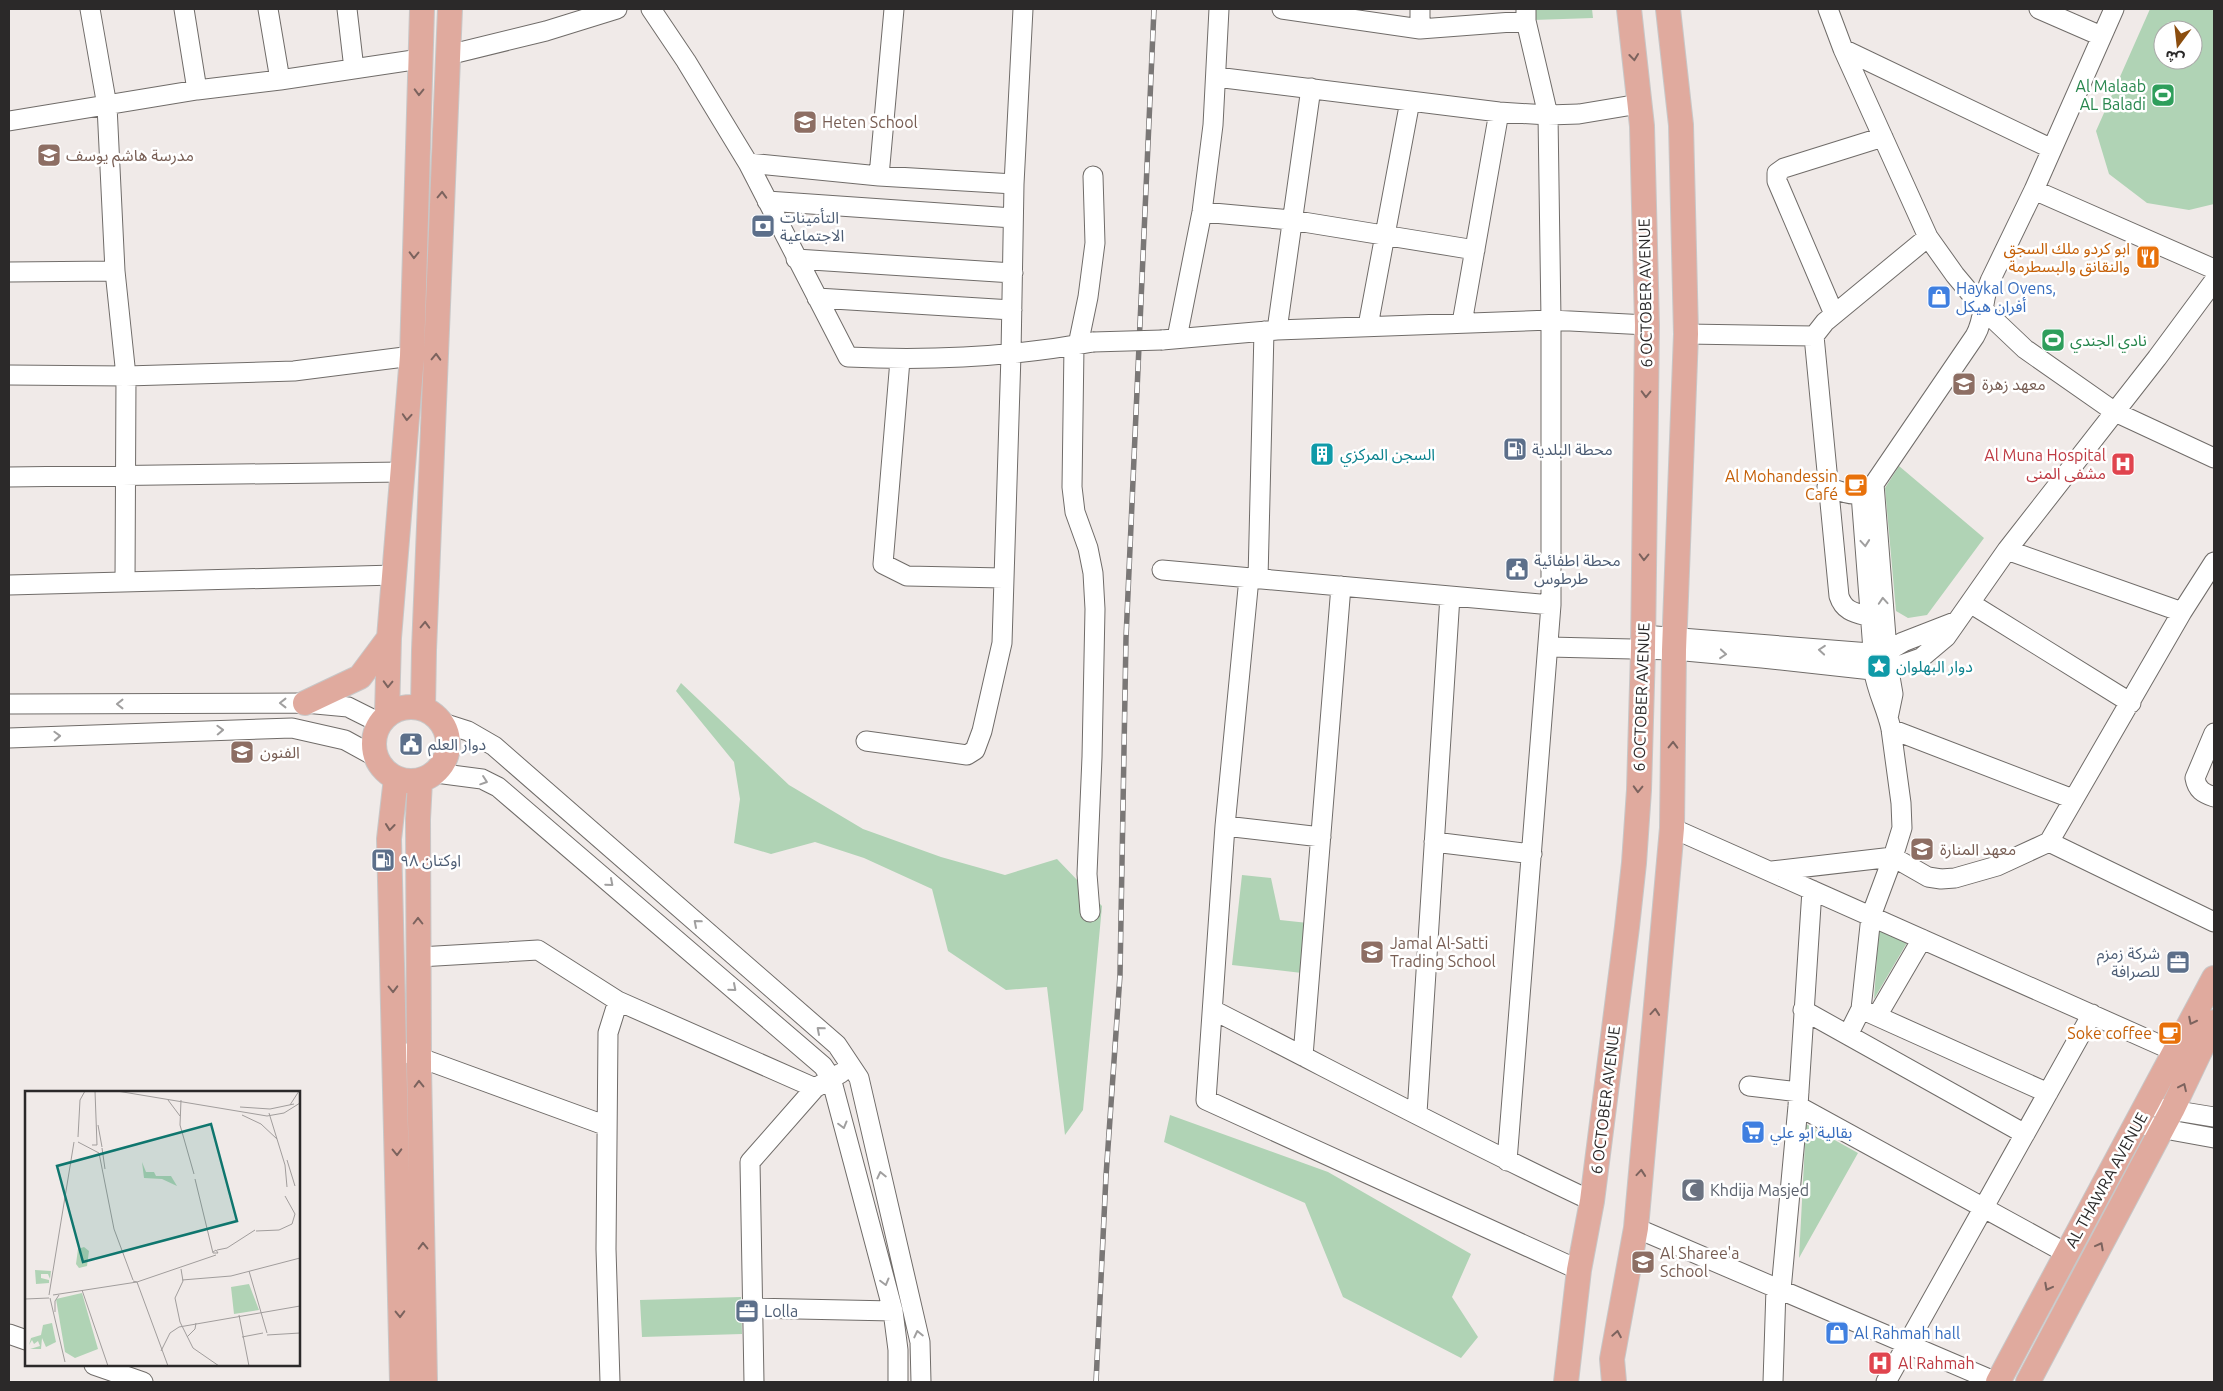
<svg xmlns="http://www.w3.org/2000/svg" width="2223" height="1391" viewBox="0 0 2223 1391" font-family="Ubuntu,'Noto Sans Arabic',sans-serif">
  <style>
    .green { fill: #b0d3b5; fill-rule: evenodd }
    .lines { fill: none; stroke-linecap: round; stroke-linejoin: round }
    .minor-casing { stroke: #706c69; stroke-width: 21 }
    .major-casing { stroke: #c8c7c7; stroke-width: 26 }
    .minor { stroke: #fff; stroke-width: 19 }
    .major { stroke: #e0aa9e; stroke-width: 24 }
    .rail-casing { stroke: #7a7776; stroke-width: 5.5 }
    .rail { stroke: #fff; stroke-width: 4; stroke-dasharray: 11; stroke-linecap: butt }
    .minor-bridge-casing { stroke: #706c69; stroke-width: 21; stroke-linecap: butt }
    .minor-bridge { stroke: #fff; stroke-width: 19 }
    .oneway { stroke: #7c635e }
    .oneway2 { stroke: #a09f9f }
    .labels { text-anchor: middle; stroke-width: 5; stroke-linejoin: round; paint-order: stroke }
    .leisure-label { font-size: 16px; fill: #27864d; stroke: #fff; text-anchor: end }
    .education-label { font-size: 16px; fill: #785e54; stroke: #fff; text-anchor: start }
    .service-label { font-size: 16px; fill: #4e5e75; stroke: #fff; text-anchor: start }
    .food-label { font-size: 16px; fill: #c56008; stroke: #fff; text-anchor: end }
    .shop-label { font-size: 16px; fill: #366cbe; stroke: #fff; text-anchor: start }
    .street-label { font-size: 16px; fill: #2b2929; stroke: #fff }
    .culture-label { font-size: 16px; fill: #0d838f; stroke: #fff; text-anchor: start }
    .health-label { font-size: 16px; fill: #be3a42; stroke: #fff; text-anchor: end }
    .worship-label { font-size: 16px; fill: #5b616d; stroke: #fff; text-anchor: start }
    .inset-road { fill: none; stroke: #a19d9c; stroke-width: 1 }
    .view { fill: #0f766e; fill-opacity: 0.15; stroke: #0f766e; stroke-width: 2.5 }
    .inset-edge { fill: none; stroke: #2b2929; stroke-width: 2.5 }
  </style>
  <rect width="100%" height="100%" fill="#f0eae8"/>
  <!-- green -->
  <path class="green" d="M1533,9h59l1,9 -60,2z
    M2150,9h64v195l-25,6 -42,-7 -38,-29 -13,-43zM2163,30h30v30h-30z
    M1899,466l85,72 -57,77 -19,3 -12,-7 -11,-123z
    M681,683l108,102 74,44 78,28 64,18 52,-16 45,47 -19,204 -18,25 -18,-148 -41,3 -58,-39 -16,-62 -68,-31 -49,-16 -44,12 -37,-11 6,-44 -6,-37 -58,-71z
    M1242,875l29,3 9,42 28,3 -6,50 -70,-8z
    M1879,927l29,14 -34,58z
    M1170,1115l158,57 143,82 -19,43 26,40 -17,21 -118,-61 -38,-94 -141,-61z
    M1806,1124l52,29 -59,105z
    M741,1297l1,37 -100,3 -2,-37z"/>
  <g class="lines">
    <!-- minor casing -->
    <g class="minor-casing">
      <path id="minor" d="M90,9l17,97 8,165 11,105 -1,206
        M184,9l13,81
        M268,9l12,71
        M347,9l7,60
        M651,9l35,52 62,102 100,194c82,4 164,0 245,-15
        M1282,9l138,20 106,-8
        M1420,9v20
        M1828,9l15,40 85,188 27,38 31,37 39,37 90,63 99,46
        M2039,9l62,27
        M1843,49l209,100
        M448,55l98,-24 71,-22
        M1216,77l283,35 49,3 31,-1 60,-10
        M9,121l188,-31 83,-10 140,-21
        M748,163l131,13 135,8
        M879,176l15,-167
        M2034,190l180,79
        M767,201l246,17
        M1202,212l89,8 184,30
        M796,259l217,14
        M9,272l106,-1
        M817,298l195,12
        M1834,314l-57,-133v-8l7,-5 99,-31
        M1462,323l37,-211
        M1368,326l42,-225
        M1277,330l34,-242
        M1686,334l128,2
        M1177,338l25,-126 11,-87 6,-116
        M1162,340l115,-10 274,-10 96,5
        M1078,345l10,-48 7,-54 -2,-67
        M1074,346l-2,141 3,25 13,36 5,25 2,36 -3,148 -5,117 3,38
        M900,360l-17,204 24,12 96,2
        M9,375l117,1 168,-5 118,-15
        M9,477l394,-5
        M1874,484l13,166
        M1827,487c16,5 31,13 45,0l103,-151c10,-17 7,-37 15,-55l44,-91 80,-181
        M1861,494l12,156
        M2007,550l175,62
        M1162,570l389,35
        M1249,578l-24,248 -19,274 373,170
        M1258,579l6,-248
        M9,585l386,-10
        M1970,603l161,100
        M1871,617c-15,-4 -27,-5 -32,-21l-25,-260 11,-14 103,-85
        M1643,635l227,18
        M1549,647l125,3 88,8 110,12
        M1888,651l15,-9 54,-21
        M1890,669l31,-11 25,-21 61,-87 150,-192 57,-77
        M9,704l296,-1 43,4 32,16
        M1888,718l5,-24 -4,-23
        M443,723l25,8 26,15 343,299 22,33 61,264 1,40
        M1891,729l182,70
        M2214,733l-19,45c2,12 8,15 19,19
        M9,738l283,-10 53,12 31,17
        M866,741l101,14 8,-5 7,-19 20,-88 9,-289 3,-170 9,-175
        M436,773l46,6 16,8 325,279 8,12 62,233 5,39v32
        M1225,826l96,11
        M1672,828l504,224
        M1434,842l98,12
        M2049,842l165,80
        M1772,871l121,-14 9,-29 -1,-25 -10,-74c-4,-20 -14,-37 -17,-57
        M419,957l119,-7 80,51
        M1861,1009l187,84
        M1213,1010c126,64 251,131 379,191
        M1803,1010l222,124
        M1877,1016l45,-77
        M1848,1035l13,-26 10,-93 22,-59 35,20 13,2 14,-1 42,-12 52,-24 133,-230 32,-50
        M407,1053l200,73
        M1303,1056l38,-470
        M1749,1086l50,6
        M1798,1106l268,147
        M2159,1108l55,9
        M1417,1113l33,-517
        M2137,1124l77,14
        M1507,1161l44,-556v-285l-3,-205 -22,-94v-12
        M1636,1228l360,154
        M1781,1290l17,-184 14,-216
        M753,1308l140,3
        M9,1334l17,6
        M94,1365l49,17
        M610,1382l-4,-133 2,-216 10,-32 197,87 26,-15
        M754,1382l-4,-220 65,-74
        M1773,1382l3,-94
        M1886,1382l206,-368"/>
    </g>
    <!-- major casing -->
    <g class="major-casing">
      <path id="major" d="M305,703l55,-26 29,-39
        M374 744a37 37 0 1 1 74 0a37 37 0 1 1-74 0Z
        M423,708l1,-58 26,-641
        M387,715l2,-77 23,-282 10,-347
        M396,778l-7,61 13,543
        M420,781l-2,38 1,248 6,315
        M1566,1382l13,-112 13,-69 35,-274 7,-64 5,-73 4,-140 4,-325 -5,-199 -13,-117
        M1614,1382l-2,-23 24,-131 36,-400 2,-178 12,-316 -5,-209 -13,-116
        M1998,1382l216,-404
        M2028,1382l144,-272 42,-88"/>
    </g>
    <!-- minor -->
    <use href="#minor" class="minor"/>
    <!-- major -->
    <use href="#major" class="major"/>
    <!-- rail casing -->
    <g class="rail-casing">
      <path id="rail" d="M1096,1382l10,-206 14,-201 6,-337 28,-629"/>
    </g>
    <!-- rail -->
    <use href="#rail" class="rail"/>
    <!-- minor-bridge casing -->
    <g class="minor-bridge-casing">
      <path id="minor-bridge" d="M1093,342l69,-2"/>
    </g>
    <!-- minor-bridge -->
    <use href="#minor-bridge" class="minor-bridge"/>
  </g>
  <!-- one-way arrows -->
  <defs><path id="oneway-chevron" d="M-2-3.5L2.5 0L-2 3.5" fill="none" stroke-width="1.6" stroke-linecap="round" stroke-linejoin="round" transform="scale(1.25)"/></defs>
  <g class="oneway">
    <use href="#oneway-chevron" transform="translate(1634 57) rotate(84)"/>
    <use href="#oneway-chevron" transform="translate(419 92) rotate(91)"/>
    <use href="#oneway-chevron" transform="translate(442 195) rotate(-88)"/>
    <use href="#oneway-chevron" transform="translate(414 255) rotate(91)"/>
    <use href="#oneway-chevron" transform="translate(436 357) rotate(-88)"/>
    <use href="#oneway-chevron" transform="translate(1646 394) rotate(91)"/>
    <use href="#oneway-chevron" transform="translate(407 417) rotate(94)"/>
    <use href="#oneway-chevron" transform="translate(1644 557) rotate(91)"/>
    <use href="#oneway-chevron" transform="translate(425 625) rotate(-88)"/>
    <use href="#oneway-chevron" transform="translate(388 684) rotate(92)"/>
    <use href="#oneway-chevron" transform="translate(1673 745) rotate(-89)"/>
    <use href="#oneway-chevron" transform="translate(1638 789) rotate(92)"/>
    <use href="#oneway-chevron" transform="translate(390 827) rotate(96)"/>
    <use href="#oneway-chevron" transform="translate(418 921) rotate(-90)"/>
    <use href="#oneway-chevron" transform="translate(393 989) rotate(89)"/>
    <use href="#oneway-chevron" transform="translate(1655 1012) rotate(-85)"/>
    <use href="#oneway-chevron" transform="translate(2192 1021) rotate(117)"/>
    <use href="#oneway-chevron" transform="translate(419 1084) rotate(-91)"/>
    <use href="#oneway-chevron" transform="translate(2183 1087) rotate(-65)"/>
    <use href="#oneway-chevron" transform="translate(397 1152) rotate(89)"/>
    <use href="#oneway-chevron" transform="translate(1641 1173) rotate(-85)"/>
    <use href="#oneway-chevron" transform="translate(423 1246) rotate(-91)"/>
    <use href="#oneway-chevron" transform="translate(2100 1246) rotate(-62)"/>
    <use href="#oneway-chevron" transform="translate(2048 1287) rotate(118)"/>
    <use href="#oneway-chevron" transform="translate(400 1314) rotate(89)"/>
    <use href="#oneway-chevron" transform="translate(1617 1334) rotate(-80)"/>
  </g>
  <g class="oneway2">
    <use href="#oneway-chevron" transform="translate(1865 543) rotate(85)"/>
    <use href="#oneway-chevron" transform="translate(1883 601) rotate(-94)"/>
    <use href="#oneway-chevron" transform="translate(1822 650) rotate(-175)"/>
    <use href="#oneway-chevron" transform="translate(1723 654) rotate(5)"/>
    <use href="#oneway-chevron" transform="translate(283 703) rotate(180)"/>
    <use href="#oneway-chevron" transform="translate(120 704) rotate(180)"/>
    <use href="#oneway-chevron" transform="translate(220 730) rotate(-2)"/>
    <use href="#oneway-chevron" transform="translate(57 736) rotate(-2)"/>
    <use href="#oneway-chevron" transform="translate(484 781) rotate(19)"/>
    <use href="#oneway-chevron" transform="translate(610 883) rotate(41)"/>
    <use href="#oneway-chevron" transform="translate(697 923) rotate(-139)"/>
    <use href="#oneway-chevron" transform="translate(733 988) rotate(41)"/>
    <use href="#oneway-chevron" transform="translate(820 1030) rotate(-139)"/>
    <use href="#oneway-chevron" transform="translate(843 1125) rotate(75)"/>
    <use href="#oneway-chevron" transform="translate(881 1175) rotate(-103)"/>
    <use href="#oneway-chevron" transform="translate(885 1282) rotate(75)"/>
    <use href="#oneway-chevron" transform="translate(918 1334) rotate(-103)"/>
  </g>
  <!-- icons -->
  <defs>
    <g id="stadium-square" transform="scale(1.25)"><rect x="-9" y="-9" width="18" height="18" rx="4" fill="#2e9e5b" stroke="#fff"/><path d="M0-5a6.5 5 0 1 0 0 10a6.5 5 0 1 0 0-10ZM-3.5-1.8h7v3.6h-7Z" fill="#fff"/></g>
    <g id="school-square" transform="scale(1.25)"><rect x="-9" y="-9" width="18" height="18" rx="4" fill="#8d6e63" stroke="#fff"/><path d="M0-5L7-2L0 1L-7-2ZM-4 1L0 2.5L4 1V4Q0 6-4 4Z" fill="#fff"/></g>
    <g id="bank-square" transform="scale(1.25)"><rect x="-9" y="-9" width="18" height="18" rx="4" fill="#5c6f8a" stroke="#fff"/><path d="M-6-4H6V4H-6ZM0-2.3a2.3 2.3 0 1 0 0 4.6a2.3 2.3 0 1 0 0-4.6Z" fill="#fff"/></g>
    <g id="restaurant-square" transform="scale(1.25)"><rect x="-9" y="-9" width="18" height="18" rx="4" fill="#e8710a" stroke="#fff"/><path d="M-5-6h1v4h1v-4h1v4h1v-4h1v5L-1.5 .5V6h-2V.5L-5-1ZM5-6V6H3V1.5H1.5Q1.5-4 5-6Z" fill="#fff"/></g>
    <g id="shop-square" transform="scale(1.25)"><rect x="-9" y="-9" width="18" height="18" rx="4" fill="#3f7fe0" stroke="#fff"/><path d="M-5-2.5h2.3a2.7 3.5 0 0 1 5.4 0H5L5.5 6h-11ZM-1.5-2.5h3a1.5 2.3 0 0 0-3 0Z" fill="#fff"/></g>
    <g id="fuel-square" transform="scale(1.25)"><rect x="-9" y="-9" width="18" height="18" rx="4" fill="#5c6f8a" stroke="#fff"/><path d="M-5.5-6h7V0h2V4h1.3V-2.5L3-4.5l.8-.8L6-3V5H2.5V1h-1V6h-7ZM-4.2-4.7v3.2H.2V-4.7Z" fill="#fff"/></g>
    <g id="building-square" transform="scale(1.25)"><rect x="-9" y="-9" width="18" height="18" rx="4" fill="#0f9aa8" stroke="#fff"/><path d="M-4-6H4V6H1V3H-1V6H-4ZM-2.5-4.3h1.7v1.8h-1.7ZM.8-4.3h1.7v1.8H.8ZM-2.5-1h1.7V.8h-1.7ZM.8-1h1.7V.8H.8Z" fill="#fff"/></g>
    <g id="hospital-square" transform="scale(1.25)"><rect x="-9" y="-9" width="18" height="18" rx="4" fill="#e0444e" stroke="#fff"/><path d="M-5-5h3v3.5h4V-5h3V5h-3V1.5h-4V5h-3Z" fill="#fff"/></g>
    <g id="cafe-square" transform="scale(1.25)"><rect x="-9" y="-9" width="18" height="18" rx="4" fill="#e8710a" stroke="#fff"/><path d="M-5.5-4.5H6V0H3Q3 3.5 0 3.5H-2.5Q-5.5 3.5-5.5 0ZM3-3.2v2h1.7v-2ZM-6 4.5H4V6H-6Z" fill="#fff"/></g>
    <g id="civic-square" transform="scale(1.25)"><rect x="-9" y="-9" width="18" height="18" rx="4" fill="#5c6f8a" stroke="#fff"/><path d="M-.6-6.5H3V-4.5H.6V-3L4-1V1h2V6H-6V1h2V-1L-.6-3ZM-1.2 2.5V6h2.4V2.5Z" fill="#fff"/></g>
    <g id="sight-square" transform="scale(1.25)"><rect x="-9" y="-9" width="18" height="18" rx="4" fill="#0f9aa8" stroke="#fff"/><path d="M0-6L1.8-2.2L6-1.7L2.9 1.2L3.7 5.4L0 3.3L-3.7 5.4L-2.9 1.2L-6-1.7L-1.8-2.2Z" fill="#fff"/></g>
    <g id="office-square" transform="scale(1.25)"><rect x="-9" y="-9" width="18" height="18" rx="4" fill="#5c6f8a" stroke="#fff"/><path d="M-6-3h4V-5.5h4V-3h4V5H-6ZM-1-4.5V-3h2v-1.5ZM-6 0V1H6V0Z" fill="#fff"/></g>
    <g id="supermarket-square" transform="scale(1.25)"><rect x="-9" y="-9" width="18" height="18" rx="4" fill="#3f7fe0" stroke="#fff"/><path d="M-6-5.5h2.5l.6 2H6L4.5 2H-2.5L-4.4-4H-6ZM-1.5 3.2a1.3 1.3 0 1 0 .1 0ZM3 3.2a1.3 1.3 0 1 0 .1 0Z" fill="#fff"/></g>
    <g id="mosque-square" transform="scale(1.25)"><rect x="-9" y="-9" width="18" height="18" rx="4" fill="#6b7280" stroke="#fff"/><path d="M3.5-4.9A6 6 0 1 0 3.5 4.9A5 5 0 1 1 3.5-4.9Z" fill="#fff"/></g>
  </defs>
  <g fill-rule="evenodd">
    <use href="#stadium-square" x="2163" y="95"/>
    <use href="#school-square" x="805" y="122"/>
    <use href="#school-square" x="49" y="155"/>
    <use href="#bank-square" x="763" y="226"/>
    <use href="#restaurant-square" x="2148" y="257"/>
    <use href="#shop-square" x="1939" y="297"/>
    <use href="#stadium-square" x="2053" y="340"/>
    <use href="#school-square" x="1964" y="384"/>
    <use href="#fuel-square" x="1515" y="449"/>
    <use href="#building-square" x="1322" y="454"/>
    <use href="#hospital-square" x="2123" y="464"/>
    <use href="#cafe-square" x="1856" y="485"/>
    <use href="#civic-square" x="1517" y="569"/>
    <use href="#sight-square" x="1879" y="666"/>
    <use href="#civic-square" x="411" y="744"/>
    <use href="#school-square" x="242" y="752"/>
    <use href="#school-square" x="1922" y="849"/>
    <use href="#fuel-square" x="383" y="860"/>
    <use href="#school-square" x="1372" y="952"/>
    <use href="#office-square" x="2178" y="962"/>
    <use href="#cafe-square" x="2170" y="1033"/>
    <use href="#supermarket-square" x="1753" y="1132"/>
    <use href="#mosque-square" x="1693" y="1190"/>
    <use href="#school-square" x="1643" y="1262"/>
    <use href="#office-square" x="747" y="1311"/>
    <use href="#shop-square" x="1837" y="1333"/>
    <use href="#hospital-square" x="1880" y="1363"/>
  </g>
  <g class="labels">
    <!-- leisure labels -->
    <g class="leisure-label">
      <text x="2146" y="92">Al Malaab<tspan x="2146" dy="18">AL Baladi</tspan></text>
      <text x="2070" y="346" text-anchor="start">نادي الجندي</text>
    </g>
    <!-- education labels -->
    <g class="education-label">
      <text x="822" y="128">Heten School</text>
      <text x="66" y="161">مدرسة هاشم يوسف</text>
      <text x="1982" y="390">معهد زهرة</text>
      <text x="260" y="758">الفنون</text>
      <text x="1940" y="855">معهد المنارة</text>
      <text x="1390" y="949">Jamal Al-Satti<tspan x="1390" dy="18">Trading School</tspan></text>
      <text x="1660" y="1259">Al Sharee'a<tspan x="1660" dy="18">School</tspan></text>
    </g>
    <!-- service labels -->
    <g class="service-label">
      <text x="780" y="223">التأمينات<tspan x="780" dy="18">الاجتماعية</tspan></text>
      <text x="1532" y="455">محطة البلدية</text>
      <text x="1534" y="566">محطة اطفائية<tspan x="1534" dy="18">طرطوس</tspan></text>
      <text x="428" y="750">دوار العلم</text>
      <text x="400" y="866">اوكتان ٩٨</text>
      <text x="2160" y="959" text-anchor="end">شركة زمزم<tspan x="2160" dy="18">للصرافة</tspan></text>
      <text x="764" y="1317">Lolla</text>
    </g>
    <!-- food labels -->
    <g class="food-label">
      <text x="2130" y="254">ابو كردو ملك السجق<tspan x="2130" dy="18">والنقانق والبسطرمة</tspan></text>
      <text x="1838" y="482">Al Mohandessin<tspan x="1838" dy="18">Café</tspan></text>
      <text x="2152" y="1039">Soke coffee</text>
    </g>
    <!-- shop labels -->
    <g class="shop-label">
      <text x="1956" y="294">Haykal Ovens,<tspan x="1956" dy="18">أفران هيكل</tspan></text>
      <text x="1770" y="1138">بقالية ابو علي</text>
      <text x="1854" y="1339">Al Rahmah hall</text>
    </g>
    <!-- street labels -->
    <g class="street-label">
      <text transform="translate(1645 293) rotate(-91)" y="6">6 OCTOBER AVENUE</text>
      <text transform="translate(1641 697) rotate(-88)" y="6">6 OCTOBER AVENUE</text>
      <text transform="translate(1605 1100) rotate(-83)" y="6">6 OCTOBER AVENUE</text>
      <text transform="translate(2106 1180) rotate(-61)" y="6">AL THAWRA AVENUE</text>
    </g>
    <!-- culture labels -->
    <g class="culture-label">
      <text x="1340" y="460">السجن المركزي</text>
      <text x="1896" y="672">دوار البهلوان</text>
    </g>
    <!-- health labels -->
    <g class="health-label">
      <text x="2106" y="461">Al Muna Hospital<tspan x="2106" dy="18">مشفى المنى</tspan></text>
      <text x="1898" y="1369" text-anchor="start">Al Rahmah</text>
    </g>
    <!-- worship labels -->
    <g class="worship-label">
      <text x="1710" y="1196">Khdija Masjed</text>
    </g>
  </g>
  <!-- overview -->
  <g transform="translate(25 1091)">
    <rect width="275" height="275" fill="#f0eae8"/>
    <path d="M117,71l4,10h8l2,4h15l6,10 -15,-7 -18,-1zM59,156l5,4 -2,15 -8,2 -3,-4 2,-15zM10,179l16,1 -1,8 -2,-5h-7v4l8,2v3l-13,1zM224,193l10,26 -25,4 -3,-27zM57,202l16,56 -23,9 -10,-6 -9,-53zM27,232l4,19 -10,5 -4,-9 -1,11h-11l10,-3 -2,-5 -4,3 -2,-4 -3,5 2,-7 10,-3 2,-10z" fill="#b0d3b5"/>
    <path class="inset-road" d="M92,0l150,25 17,-3 16,-10M143,9l12,16M156,9l-1,25 14,49M265,14l9,-14M215,16l30,2 24,-5M244,22l16,52 2,22M217,24l19,9 16,15M73,34l4,22M53,46l2,-37 5,-9M53,51l21,11 15,76 19,51M67,54h5l-2,-54M77,57l3,21M262,69l8,26M170,88l18,74h5l-2,-3 -3,2M231,140l23,-1 13,-6 3,-10 -10,-18M192,159l10,-2 28,-18M156,178l2,12 -8,17 5,24 13,26 26,18M224,180l18,62M157,189l49,-4 69,-18M112,191l31,84M112,191l79,-27M57,199l26,76M24,204l25,-153M28,204l84,-13 -4,-1M25,207l15,64M0,208l24,-1M30,221v-11l4,-6M214,224l10,51M242,244l33,-2M162,246l8,-8 1,-6M217,246l21,-4M136,260l9,-18 9,-6 121,-21"/>
    <path class="view" d="M186,33l26,97 -154,41 -26,-96z"/>
    <rect width="275" height="275" class="inset-edge"/>
  </g>
  <!-- border -->
  <rect width="2223" height="1391" fill="none" stroke="#2b2929" stroke-width="20"/>
  <!-- north arrow -->
  <g transform="translate(2178 45) rotate(195)"><circle r="24" fill="#ffffff" stroke="#aaa9a9"/>
  <path d="M0-4L9 19L0 12L-9 19Z" fill="#8b4d0e"/>
  <text y="-8" font-size="14" font-weight="bold" text-anchor="middle" fill="#2b2929">ش</text>
  </g>
</svg>
